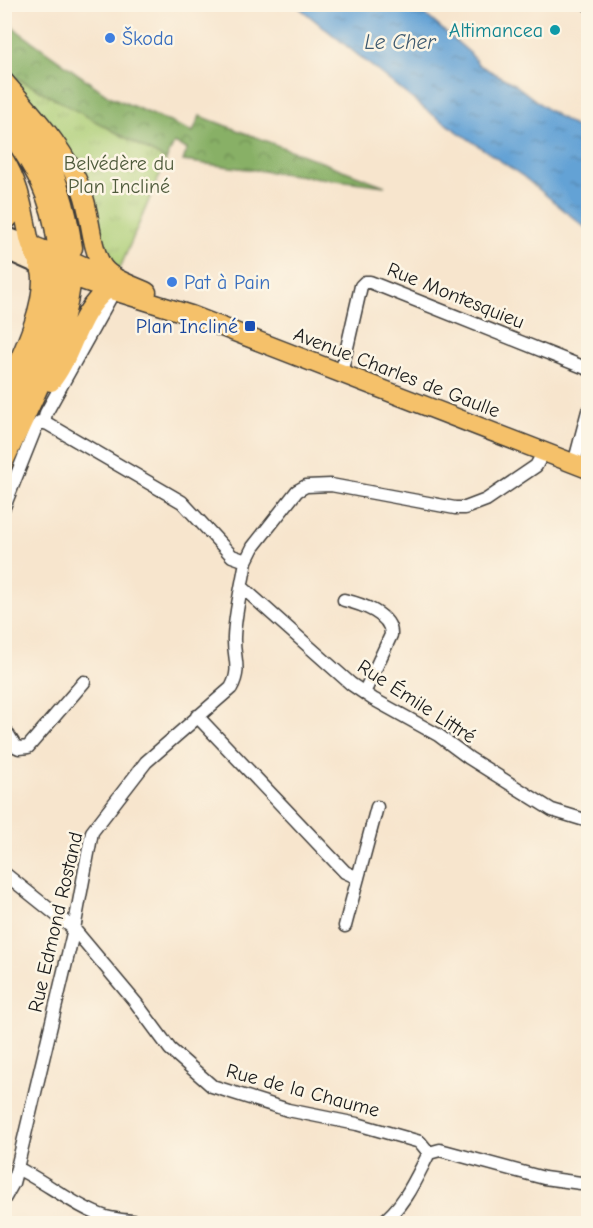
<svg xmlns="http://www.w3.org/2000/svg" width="593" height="1228" viewBox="0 0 593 1228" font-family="'Comic Neue',sans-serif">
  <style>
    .forest { fill: url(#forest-crowns); stroke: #526641; stroke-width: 1.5 }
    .park { fill: url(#park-tufts); stroke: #647448; stroke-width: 1.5 }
    .water { fill: url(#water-ripples); stroke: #405f78; stroke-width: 1.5 }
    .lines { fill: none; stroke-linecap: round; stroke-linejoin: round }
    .minor-casing { stroke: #3d3a37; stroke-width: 15 }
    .secondary-casing { stroke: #3d3a37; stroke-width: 20 }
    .primary-casing { stroke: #3d3a37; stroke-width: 21 }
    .minor { stroke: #fff; stroke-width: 12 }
    .secondary { stroke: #fbe6c4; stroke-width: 16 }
    .primary { stroke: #f5c16b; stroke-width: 18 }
    .culture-dot { fill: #0f9aa8; stroke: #fcf5e5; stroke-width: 2 }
    .shop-dot { fill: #3f7fe0; stroke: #fcf5e5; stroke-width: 2 }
    .transit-dot { fill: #1a4fb4; stroke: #fcf5e5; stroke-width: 2 }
    .labels { text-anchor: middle; stroke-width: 5; stroke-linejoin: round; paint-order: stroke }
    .culture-label { font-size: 20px; fill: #0d838f; stroke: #fcf5e5; text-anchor: end }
    .shop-label { font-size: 20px; fill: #366cbe; stroke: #fcf5e5; text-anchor: start }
    .park-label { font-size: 20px; fill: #4e5a3b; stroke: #fcf5e5 }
    .street-label { font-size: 20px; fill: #1c1c1c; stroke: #fcf5e5 }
    .transit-label { font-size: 20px; fill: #164399; stroke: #fcf5e5; text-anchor: end }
    .water-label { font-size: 21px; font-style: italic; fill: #3c586f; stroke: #fcf5e5 }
  </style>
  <defs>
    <pattern id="forest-crowns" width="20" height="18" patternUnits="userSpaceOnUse" patternTransform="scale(1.5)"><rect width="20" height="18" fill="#88b066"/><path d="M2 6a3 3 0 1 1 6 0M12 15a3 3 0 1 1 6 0" fill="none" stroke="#6e8e53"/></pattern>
    <pattern id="park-tufts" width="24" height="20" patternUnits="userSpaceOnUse" patternTransform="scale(1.5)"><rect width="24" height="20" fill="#abcd75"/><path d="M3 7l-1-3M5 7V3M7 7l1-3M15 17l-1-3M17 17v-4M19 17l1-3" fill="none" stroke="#93af65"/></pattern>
    <pattern id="water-ripples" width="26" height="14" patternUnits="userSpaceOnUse" patternTransform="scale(1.5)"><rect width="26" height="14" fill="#63a2d5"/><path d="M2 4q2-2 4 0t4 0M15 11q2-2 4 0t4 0" fill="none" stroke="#5183ac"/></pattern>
  </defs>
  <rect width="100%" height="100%" fill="#fcf5e5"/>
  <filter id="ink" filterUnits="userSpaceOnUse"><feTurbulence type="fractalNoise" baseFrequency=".0167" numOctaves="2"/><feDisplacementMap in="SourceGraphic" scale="12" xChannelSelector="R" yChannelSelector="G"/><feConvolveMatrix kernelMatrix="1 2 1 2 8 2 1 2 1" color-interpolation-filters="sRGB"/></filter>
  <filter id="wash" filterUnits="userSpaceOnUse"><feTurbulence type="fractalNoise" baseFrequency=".008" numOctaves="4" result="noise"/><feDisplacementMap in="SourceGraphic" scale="24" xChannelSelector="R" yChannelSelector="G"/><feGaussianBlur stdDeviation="1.35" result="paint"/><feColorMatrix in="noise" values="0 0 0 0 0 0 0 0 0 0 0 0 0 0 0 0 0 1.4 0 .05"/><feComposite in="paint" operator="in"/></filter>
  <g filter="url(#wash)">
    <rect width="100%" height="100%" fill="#f7e5cd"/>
    <!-- forest -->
    <path class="forest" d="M4,18l15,14 90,64 84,36 7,-16 185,70 -202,-25 4,-12 -13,-6 -8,17 -149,-81 -4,5 -8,-10z"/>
    <!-- park -->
    <path class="park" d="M17,78l149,82 -48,113 -18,-28 -6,-34 -81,-127z"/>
    <!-- water -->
    <path class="water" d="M296,5h118l56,48 9,12 35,19 34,26 40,25v95l-64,-53 -98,-67z"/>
  </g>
  <g filter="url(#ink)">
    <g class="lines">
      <!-- minor casing -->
      <g class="minor-casing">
        <path id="minor" d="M588,4v1
          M341,374l20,-88 4,-4h5l218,87
          M44,422l2,-9 68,-122 5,-2
          M574,464l14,-53
          M4,507l32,-80 4,-5 8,2 134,78 50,54 14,5 7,-14 44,-56 9,-5 25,-1 124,23h10l21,-8 50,-34 7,-13
          M242,587l109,97 22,15 65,36 31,23 83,52 36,11
          M344,600c17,4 48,14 47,35l-27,58
          M197,716l148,156 13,6
          M4,728l11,18 4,2 9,-1 56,-65
          M4,873l70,56 62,74 34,46 42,37 76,24 69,14 63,18 9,11
          M345,926l32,-119
          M429,1153l11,-3 104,28 44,6
          M17,1168c27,13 62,41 89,49 23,6 50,5 74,7
          M4,1199l9,-16 4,-15 57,-239 18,-97 54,-70 85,-74c11,-20 2,-30 3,-51 1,-25 8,-51 12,-76
          M380,1224c24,-17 36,-46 49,-71"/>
      </g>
      <!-- secondary casing -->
      <g class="secondary-casing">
        <path id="secondary" d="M4,235l27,10
          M4,250l36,16"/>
      </g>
      <!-- primary casing -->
      <g class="primary-casing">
        <path id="primary" d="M4,81c30,35 61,67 78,110 9,23 8,56 21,76 10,13 30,18 44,25
          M4,100c12,15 24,30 35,45 20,31 29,67 34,103
          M4,126c30,39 47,70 53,119
          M4,159c16,25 19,51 25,79 3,13 12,25 13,39 1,38 -24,83 -38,118
          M4,223c10,-9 13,-19 13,-31
          M31,245l44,17 38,17
          M40,266l74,25 77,24 397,154
          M51,382c23,-28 26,-70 57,-93
          M4,423c22,-46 45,-90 52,-140
          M4,462c26,-58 59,-114 67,-177"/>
      </g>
      <!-- minor -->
      <use href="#minor" class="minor"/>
      <!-- secondary -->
      <use href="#secondary" class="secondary"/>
      <!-- primary -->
      <use href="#primary" class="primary"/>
    </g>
  </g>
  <!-- markers -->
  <circle class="culture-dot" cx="555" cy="30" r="6"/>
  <g class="shop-dot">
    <circle cx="110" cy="38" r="6"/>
    <circle cx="172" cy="282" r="6"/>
  </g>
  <rect class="transit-dot" x="244" y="320" width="12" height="12" rx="3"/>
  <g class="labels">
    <!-- culture labels -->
    <g class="culture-label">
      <text x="543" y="37">Altimancea</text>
    </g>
    <!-- shop labels -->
    <g class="shop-label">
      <text x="122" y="45">Škoda</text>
      <text x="184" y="289">Pat à Pain</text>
    </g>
    <!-- park labels -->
    <g class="park-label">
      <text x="119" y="170">Belvédère du<tspan x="119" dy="23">Plan Incliné</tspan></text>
    </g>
    <!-- street labels -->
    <g class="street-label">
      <text transform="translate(456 295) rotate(22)" y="7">Rue Montesquieu</text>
      <text transform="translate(397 372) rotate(21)" y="7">Avenue Charles de Gaulle</text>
      <text transform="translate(417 701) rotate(33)" y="7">Rue Émile Littré</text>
      <text transform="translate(55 922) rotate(-77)" y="7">Rue Edmond Rostand</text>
      <text transform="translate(303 1090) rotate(15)" y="7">Rue de la Chaume</text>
    </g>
    <!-- transit labels -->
    <g class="transit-label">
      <text x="238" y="333">Plan Incliné</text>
    </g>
    <!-- water labels -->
    <g class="water-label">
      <text x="400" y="49">Le Cher</text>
    </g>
  </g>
  <!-- margin -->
  <rect width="593" height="1228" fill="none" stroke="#fcf5e5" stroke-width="24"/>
</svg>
